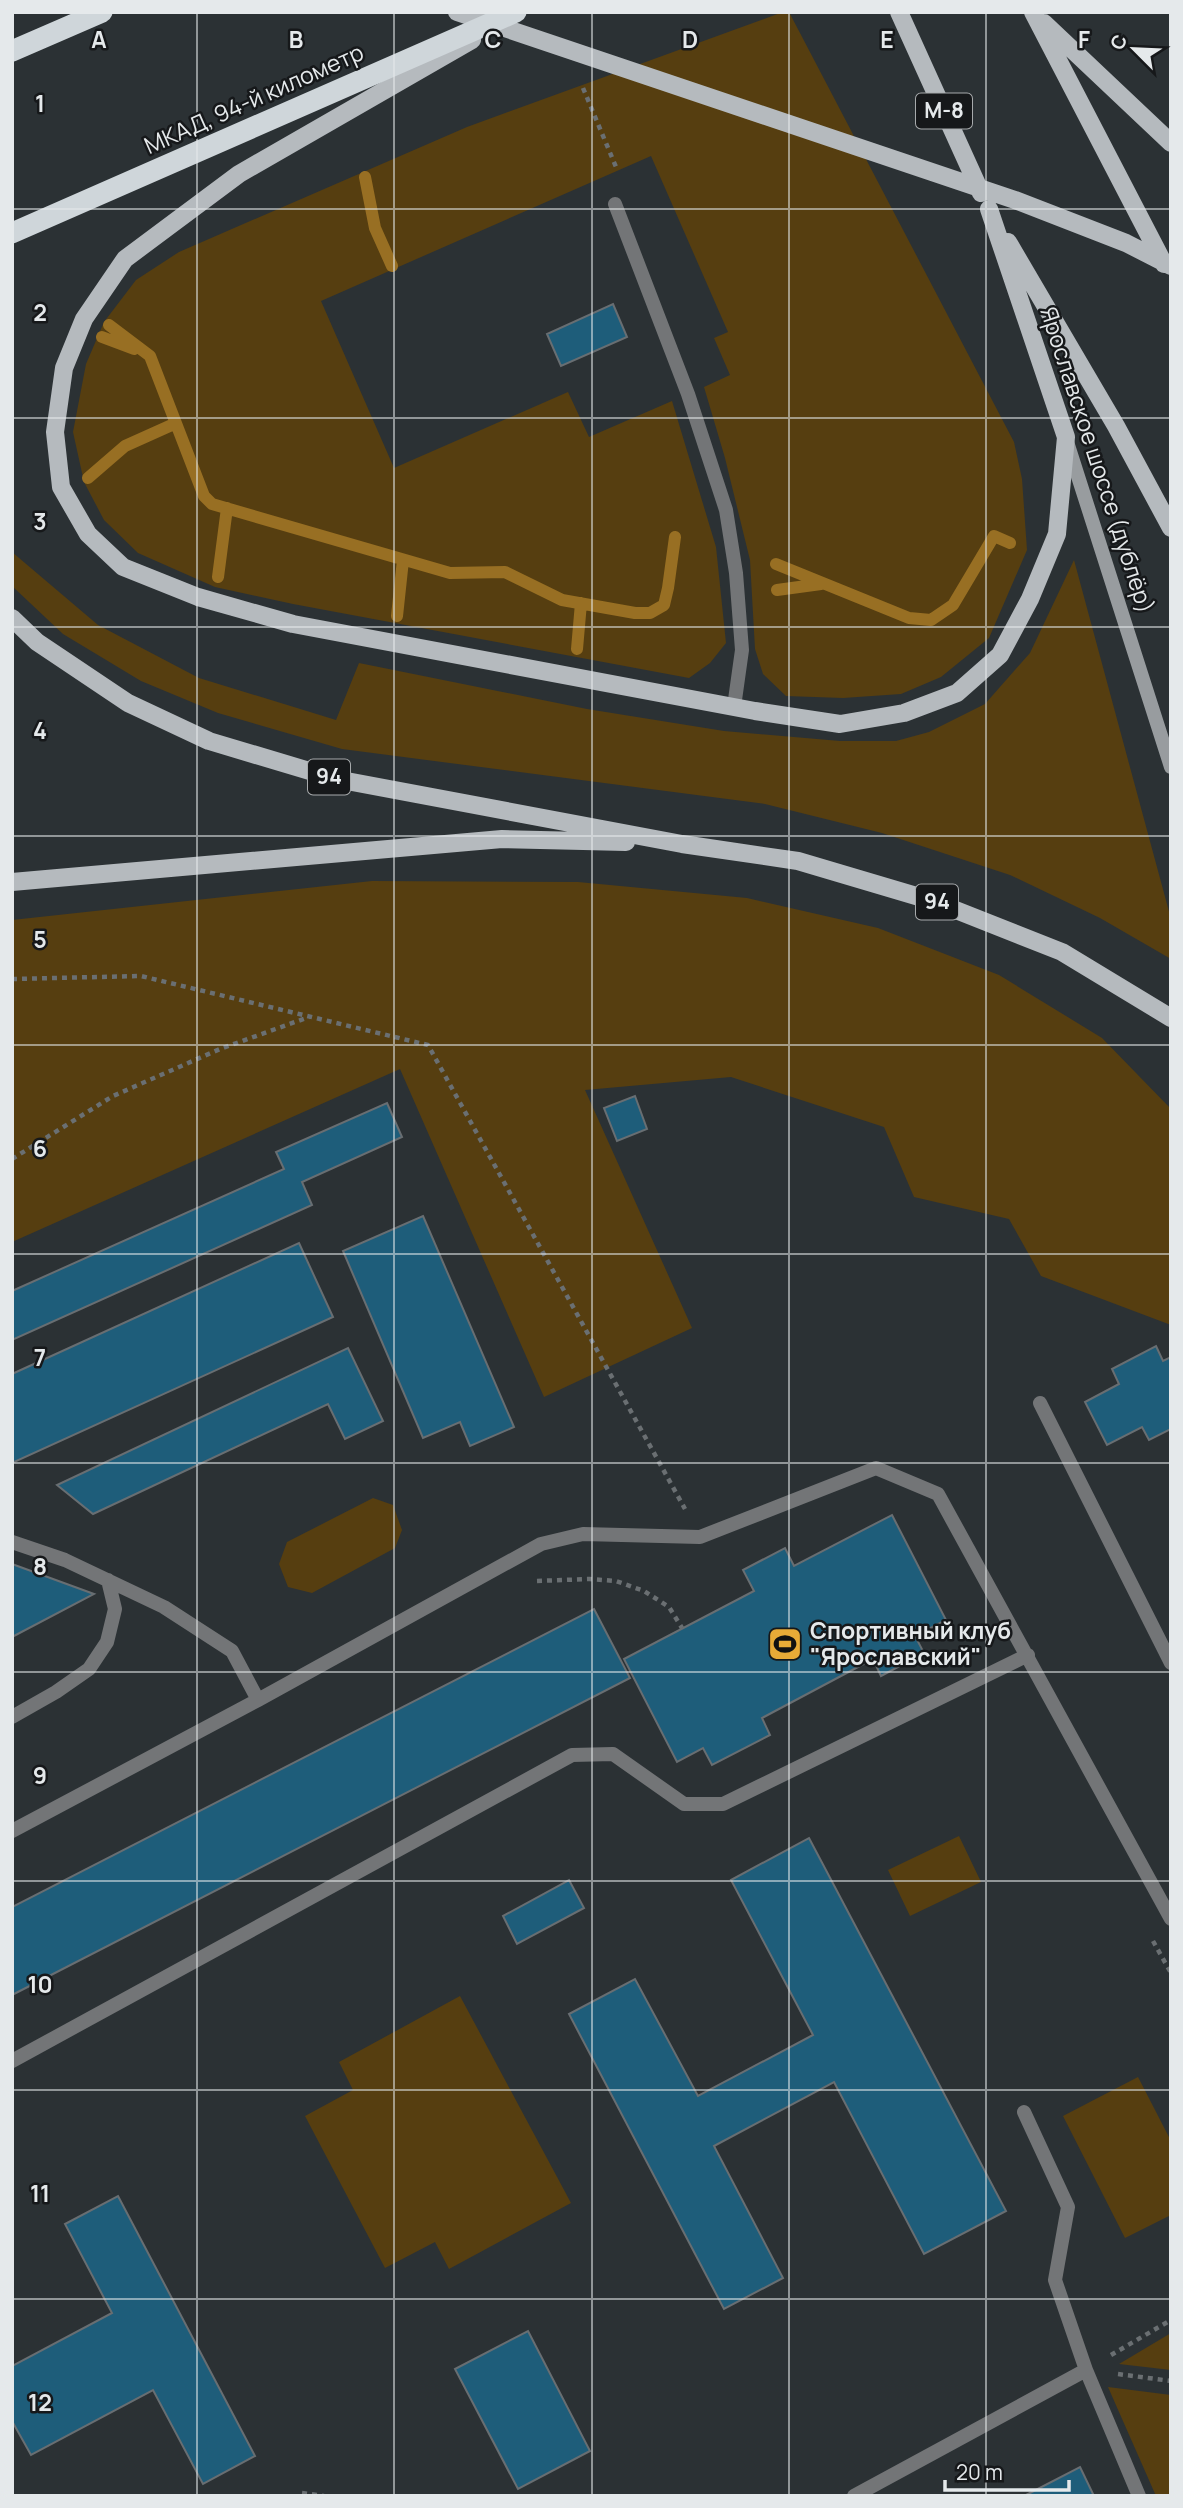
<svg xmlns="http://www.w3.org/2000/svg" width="1183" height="2508" viewBox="0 0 1183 2508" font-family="Manrope,sans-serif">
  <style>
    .green { fill: #563e10 }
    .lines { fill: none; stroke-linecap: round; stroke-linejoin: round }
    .stream { stroke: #986f23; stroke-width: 12 }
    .building { fill: #1e5d7a; stroke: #686e72; stroke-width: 2 }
    .path { stroke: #6a6f72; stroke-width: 4.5; stroke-dasharray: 5 5; stroke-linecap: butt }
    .lane { stroke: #737577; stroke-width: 14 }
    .secondary { stroke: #989c9f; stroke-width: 14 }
    .primary { stroke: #b5babe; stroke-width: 18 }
    .highway { stroke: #cfd6da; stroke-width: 21 }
    .grid { fill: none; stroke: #e5e9eb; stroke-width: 2; stroke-opacity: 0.55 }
    .labels { text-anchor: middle; stroke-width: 5; stroke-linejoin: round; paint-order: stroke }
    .shield { fill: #16181a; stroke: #a7aaac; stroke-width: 2 }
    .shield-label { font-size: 21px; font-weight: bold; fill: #e5e9eb }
    .street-label { font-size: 23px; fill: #e5e9eb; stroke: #16181a }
    .poi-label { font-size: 23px; font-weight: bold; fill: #e5e9eb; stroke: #16181a; text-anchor: start }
    .grid-label { font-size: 23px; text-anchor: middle; font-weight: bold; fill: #e5e9eb; stroke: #16181a; stroke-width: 5; stroke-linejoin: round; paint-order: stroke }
  </style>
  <rect width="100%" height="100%" fill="#2b3134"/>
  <!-- green -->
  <path class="green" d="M783,12h6l225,430 8,37 5,71 -38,88 -48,39 -40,17 -58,4 -57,-2 -23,-22 -8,-25 -5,-89 -25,-102 -21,-71 26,-12 -16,-37 14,-6 -77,-176 -330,145 73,167 174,-76 21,45 83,-36 44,146 10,96 -16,20 -21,15 -396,-74 -78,-17 -77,-34 -34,-33 -20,-38 -11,-50 13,-68 18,-42 32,-42 43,-28 288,-125z
    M12,552l86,73 101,53 137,42 23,-57 228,46 137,22 116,10h56l33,-9 56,-28 45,-51 44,-93 97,359v40l-71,-41 -90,-43 -128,-42 -117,-29 -423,-55 -124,-36 -77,-32 -78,-47 -51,-48z
    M372,881l206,1 169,16 131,30 121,47 103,63 69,71v216l-130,-49 -32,-57 -95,-22 -30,-70 -153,-50 -146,13 107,238 -148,69 -144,-328 -388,173v-322z
    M373,1498l20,7 9,25 -7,18 -83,45 -24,-6 -9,-23 8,-22z
    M959,1836l22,46 -71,34 -22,-46z
    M460,1996l111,207 -122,66 -14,-27 -50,26 -80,-152 48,-26 -14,-28z
    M1138,2077l33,64v74l-46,23 -62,-122z
    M1171,2333v37l-52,-6z
    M1108,2387l63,8v101h-15z"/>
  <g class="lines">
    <!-- stream -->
    <path class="stream" d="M365,177l10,51 17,38
      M109,325l41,31 54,140 8,8 238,69 55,-1 57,28 73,13h15l14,-8 4,-17 7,-51
      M102,337l32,12
      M88,478l37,-32 49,-22
      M776,564l133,54 22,2 22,-15 41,-69 16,7
      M218,577l9,-69
      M777,590l44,-6
      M397,616l6,-56
      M577,649l4,-46"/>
  </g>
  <!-- building -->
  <path class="building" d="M613,304l14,33 -66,29 -14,-32z
    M635,1096l12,33 -30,12 -13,-33z
    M387,1103l15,34 -100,45 10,23 -300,135v-49l272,-122 -8,-17z
    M423,1216l91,211 -44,19 -10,-24 -37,16 -80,-187z
    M299,1243l34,74 -321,146v-89z
    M1156,1346l7,15 8,-4v72l-22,11 -7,-13 -35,18 -22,-43 34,-18 -7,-15z
    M348,1348l35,73 -38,18 -17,-35 -235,110 -36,-29z
    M892,1515l54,105 -31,16 9,17 -43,23 -8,-17 -111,59 8,17 -58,30 -9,-17 -26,14 -53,-103 130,-68 -11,-21 42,-22 9,18z
    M12,1564l82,30 -82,43z
    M594,1609l36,69 -618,317v-88z
    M809,1838l197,373 -82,43 -90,-172 -120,64 69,132 -59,31 -155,-295 66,-35 63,117 115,-61 -82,-155z
    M569,1880l15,28 -67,36 -14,-28z
    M118,2196l137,260 -52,28 -50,-94 -122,65 -19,-34v-55l100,-53 -47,-89z
    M528,2331l62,120 -72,38 -63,-120z
    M1080,2467l14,29h-70l4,-2z"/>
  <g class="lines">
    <!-- path -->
    <path class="path" d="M583,88l33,79
      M12,979l129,-3 287,69 257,464
      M12,1159l101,-63 107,-47 89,-32
      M537,1581l53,-2 26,2 28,10 25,16 13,21
      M1153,1941l18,32
      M1111,2355l60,-35
      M1118,2374l53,7
      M302,2493l22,3"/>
    <!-- lane -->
    <path class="lane" d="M615,204l73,190 38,116 10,63 6,77 -8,57
      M1040,1403l131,260
      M12,1542l53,18 99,47 68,44 26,49
      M12,1717l44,-25 33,-23 18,-27 8,-33 -7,-29
      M12,1831l246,-131 283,-156 42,-10 117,3 176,-69 62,26 233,425
      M12,2061l560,-306 41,-1 71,50h39l305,-149
      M1024,2112l44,95 -13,73 31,90
      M854,2496l232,-126 53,126"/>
    <!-- secondary -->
    <path class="secondary" d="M1067,442l104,325"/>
    <!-- primary -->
    <path class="primary" d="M457,12l558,188 111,43 45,23
      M899,12l82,181
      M1033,12l131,252
      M1044,23l127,120
      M472,40l-233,134 -114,85 -41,60 -20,49 -9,64 6,55 27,47 35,33 75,30 95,27 462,87 85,13 64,-11 53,-20 43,-38 30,-56 27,-65 9,-97 -77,-228
      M1008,242l108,184 55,102
      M12,618l25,24 91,61 81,38 127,38 346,65 116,17 135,40 129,51 109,66
      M12,882l490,-43 124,3"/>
    <!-- highway -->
    <path class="highway" d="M12,51l90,-39
      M12,233l504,-221"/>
  </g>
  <!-- grid -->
  <path class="grid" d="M197,12v2484M394,12v2484M592,12v2484M789,12v2484M986,12v2484M12,209h1159M12,418h1159M12,627h1159M12,836h1159M12,1045h1159M12,1254h1159M12,1463h1159M12,1672h1159M12,1881h1159M12,2090h1159M12,2299h1159"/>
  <!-- icons -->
  <defs>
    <g id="stadium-square" transform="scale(1.75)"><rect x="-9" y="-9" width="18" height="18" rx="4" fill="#e8ab37" stroke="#16181a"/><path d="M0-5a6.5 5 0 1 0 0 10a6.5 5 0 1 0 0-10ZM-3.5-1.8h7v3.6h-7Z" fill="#111"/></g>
  </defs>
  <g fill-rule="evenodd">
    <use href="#stadium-square" x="785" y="1644"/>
  </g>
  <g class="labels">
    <!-- shield labels -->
    <g class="shield">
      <rect x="916" y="93.5" width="56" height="35" rx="5"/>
      <rect x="308" y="759.5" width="42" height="35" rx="5"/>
      <rect x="916" y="884.5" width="42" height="35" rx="5"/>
    </g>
    <g class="shield-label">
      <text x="944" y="118">М-8</text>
      <text x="329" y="784">94</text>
      <text x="937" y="909">94</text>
    </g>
    <!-- street labels -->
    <g class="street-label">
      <text transform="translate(254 99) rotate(-24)" y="8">МКАД, 94-й километр</text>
      <text transform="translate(1097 460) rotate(72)" y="8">Ярославское шоссе (дублёр)</text>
    </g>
    <!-- poi labels -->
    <g class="poi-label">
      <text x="810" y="1639">Спортивный клуб<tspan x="810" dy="26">"Ярославский"</tspan></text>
    </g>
  </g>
  <g class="grid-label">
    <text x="99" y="48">A</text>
    <text x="296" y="48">B</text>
    <text x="493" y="48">C</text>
    <text x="690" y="48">D</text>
    <text x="887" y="48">E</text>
    <text x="1084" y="48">F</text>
    <text x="40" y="112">1</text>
    <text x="40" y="321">2</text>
    <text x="40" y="530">3</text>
    <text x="40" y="739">4</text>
    <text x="40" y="948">5</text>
    <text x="40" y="1157">6</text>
    <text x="40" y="1366">7</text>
    <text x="40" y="1575">8</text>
    <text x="40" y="1784">9</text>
    <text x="40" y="1993">10</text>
    <text x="40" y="2202">11</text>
    <text x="40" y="2411">12</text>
  </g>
  <!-- border -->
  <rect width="1183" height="2508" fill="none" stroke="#e5e9eb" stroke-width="28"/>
  <!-- north arrow -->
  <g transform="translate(1134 49) rotate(294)" stroke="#16181a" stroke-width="5" paint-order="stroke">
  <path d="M0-5L12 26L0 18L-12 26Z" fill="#e5e9eb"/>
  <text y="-10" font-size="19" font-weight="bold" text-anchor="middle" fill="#e5e9eb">С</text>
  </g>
  <!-- scale -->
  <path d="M945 2480v10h124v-10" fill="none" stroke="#e5e9eb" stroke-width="3.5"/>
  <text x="956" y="2480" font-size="21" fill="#e5e9eb" stroke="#16181a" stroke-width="5" paint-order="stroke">20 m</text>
</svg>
